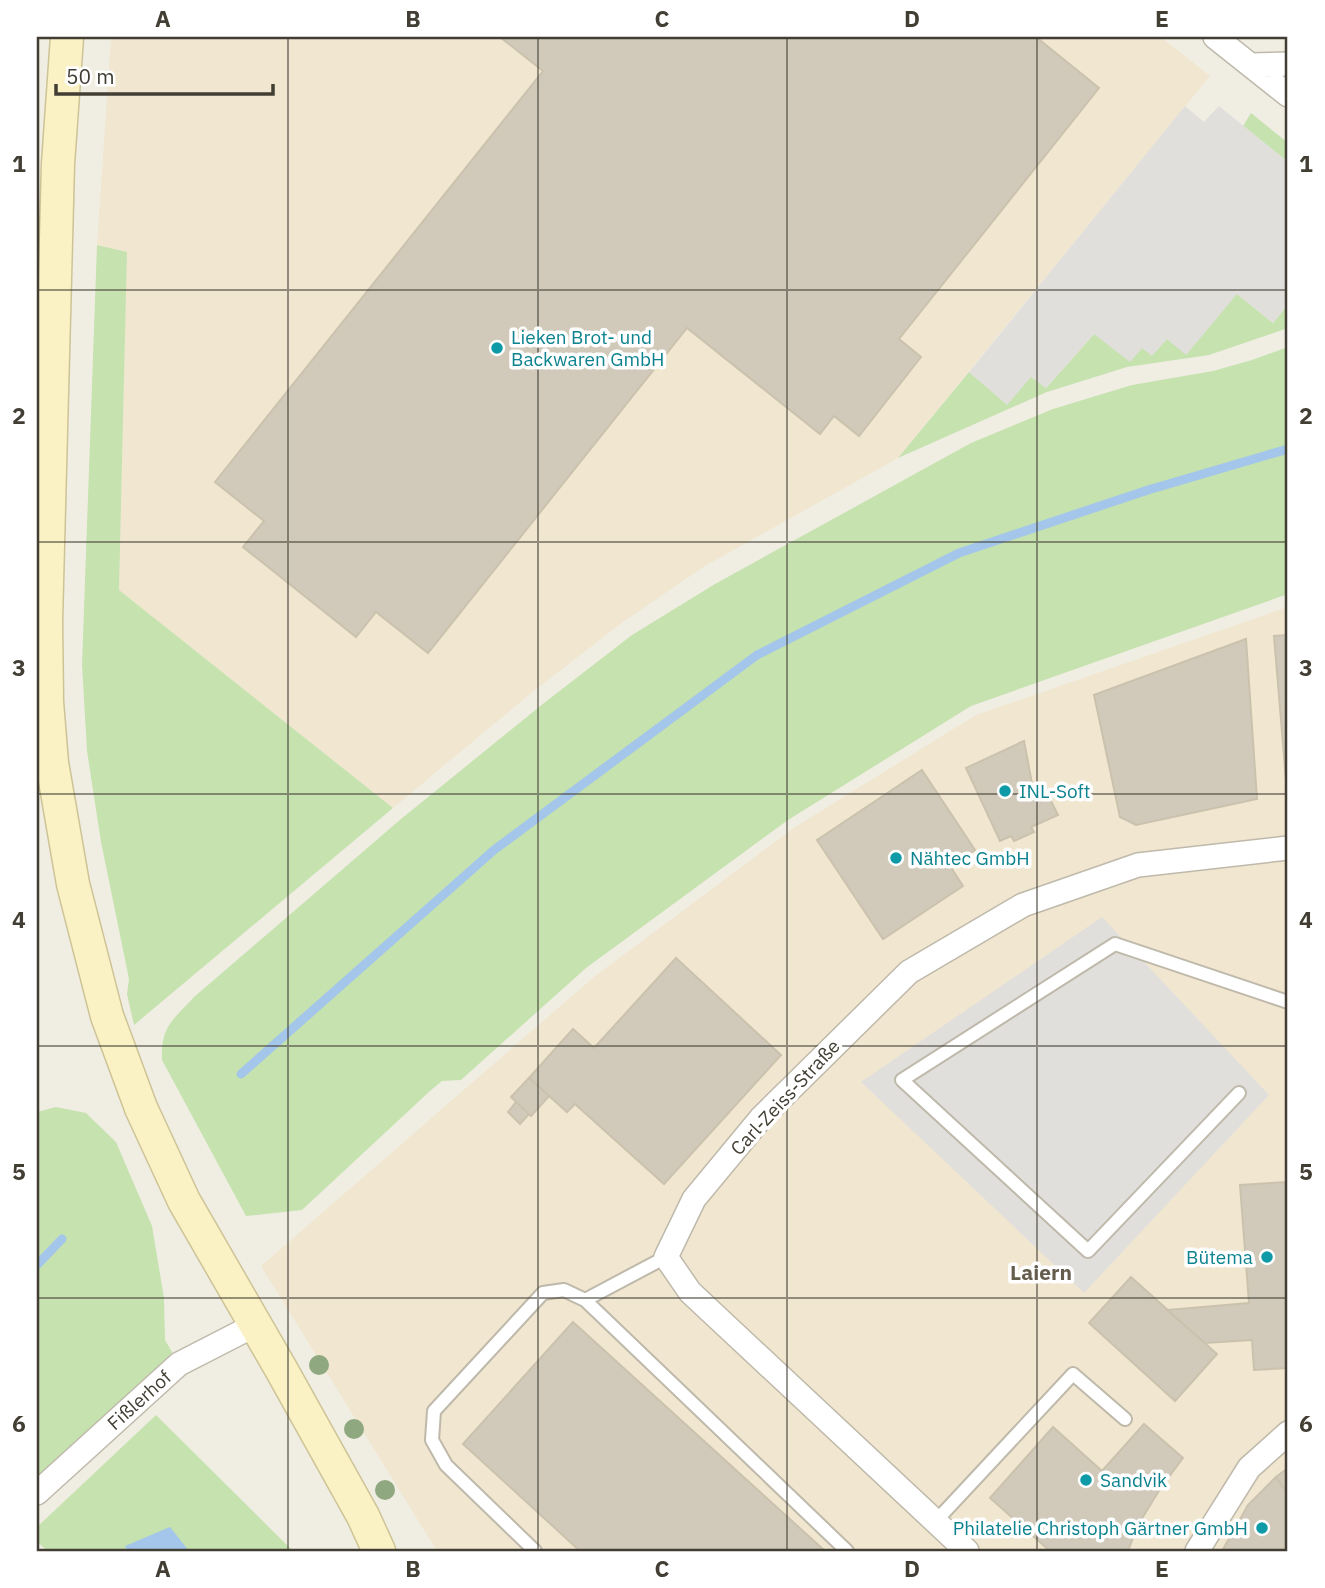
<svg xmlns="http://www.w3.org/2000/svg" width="1325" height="1588" viewBox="0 0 1325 1588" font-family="'IBM Plex Sans',sans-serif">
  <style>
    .commercial { fill: #f1e6cf }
    .green { fill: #c6e2af }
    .parking { fill: #e1dfdc }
    .water { fill: #a3c6ea }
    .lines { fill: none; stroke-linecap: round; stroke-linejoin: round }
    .stream { stroke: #a3c6ea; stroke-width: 9 }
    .building { fill: #d1caba; stroke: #cbc2ae; stroke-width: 2 }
    .service-casing { stroke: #beb9aa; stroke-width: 16 }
    .minor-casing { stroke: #beb9aa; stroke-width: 26 }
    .secondary-casing { stroke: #cdc396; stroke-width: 35 }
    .service { stroke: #fff; stroke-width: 12 }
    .minor { stroke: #fff; stroke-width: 23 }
    .secondary { stroke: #faf2c4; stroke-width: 32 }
    .tree { fill: #8fa87f }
    .grid { fill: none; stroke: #423e34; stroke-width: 2; stroke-opacity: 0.55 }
    .culture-dot { fill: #0f9aa8; stroke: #fff; stroke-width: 2.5 }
    .labels { text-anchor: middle; stroke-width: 7; stroke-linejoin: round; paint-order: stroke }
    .culture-label { font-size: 19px; fill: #0d838f; stroke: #fff; text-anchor: start }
    .street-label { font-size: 19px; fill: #423e34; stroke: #fff }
    .neighbourhood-label { font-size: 21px; font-weight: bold; fill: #645c4c; stroke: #fff }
    .neatline { fill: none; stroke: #423e34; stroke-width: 2.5 }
    .grid-label { font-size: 23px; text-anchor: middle; font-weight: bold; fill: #423e34 }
  </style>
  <rect width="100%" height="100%" fill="#f0eee3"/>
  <!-- commercial -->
  <path class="commercial" d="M111,37h1050l49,39 -312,382 -193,108 -82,56 -88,68 -142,118 -274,-218 8,-338 -30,-7z
    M1288,607v944h-851l-176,-285 334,-290 200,-149 181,-112z"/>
  <!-- green -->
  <path class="green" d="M1251,113l37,30v19l-45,-36z
    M97,245l30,7 -8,338 274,218 -259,217 -7,-31 2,-15 -28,-137 -14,-91 -5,-86z
    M1237,294l36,29 15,-19v24l-79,27 -82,12 -80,25 -149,66 71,-86 38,32 24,-28 15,12 48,-54 48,13 10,8 15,-17z
    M1288,347v247l-317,112 -183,114 -202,148 -125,112 -19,1 -12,10 -128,119 -56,6 -84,-156c-1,-34 10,-39 32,-63l207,-178 143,-116 88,-68 83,-51 256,-141 82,-34 79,-24 81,-14 39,-11z
    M56,1107l30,6 30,29 36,84 12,72 1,42 14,24 -142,129v-381z
    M156,1415l137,136h-245l-11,-9v-15z"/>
  <!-- parking -->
  <path class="parking" d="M1185,106l19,16 15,-16 69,56v142l-15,19 -36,-29 -51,61 -19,-16 -15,17 -10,-8 -12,14 -36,-28 -48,54 -15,-11 -24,28 -38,-33z
    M1102,917l167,178 -185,198 -223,-211z"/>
  <!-- water -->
  <path class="water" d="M170,1527l19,24h-62l-2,-5z"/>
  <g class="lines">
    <!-- stream -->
    <path class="stream" d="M241,1074l253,-224 263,-195 202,-102 189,-63 140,-41
      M37,1265l25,-26"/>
  </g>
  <!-- building -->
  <path class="building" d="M500,37h536l63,51 -200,251 22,18 -62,79 -25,-20 -14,18 -133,-106 -259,325 -52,-41 -20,25 -113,-90 21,-26 -49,-39 328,-411z
    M1288,635v169l-14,-168z
    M1246,639l11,160 -121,26 -16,-8 -26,-122z
    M1024,741l10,53 11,-5 13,26 -27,12 3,5 -20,9 -3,-5 -11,5 -34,-73z
    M922,770l53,80 -25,16 13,20 -80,53 -66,-99z
    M676,958l105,97 -117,129 -89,-80 -8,8 -38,-34 44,-49 21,19z
    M529,1078l20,18 -18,20 -20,-19z
    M516,1102l13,12 -9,10 -12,-12z
    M1286,1182l2,186 -34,2 -2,-30 -47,3 -38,-33 82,-7 -9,-118z
    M1131,1277l86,77 -42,47 -86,-78z
    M573,1322l252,229h-245l-117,-107z
    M1144,1424l39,34 -23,31 -22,36 -10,26h-78l-60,-53 63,-71 49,44z
    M1288,1468v26l-12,-17z
    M1276,1477l12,17v57h-66l26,-46z"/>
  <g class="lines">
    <!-- service casing -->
    <g class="service-casing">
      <path id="service" d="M1239,1093l-151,158 -186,-171 213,-136 173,58
        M585,1300l81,-43
        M935,1522l138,-148 52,45
        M535,1551l-89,-86 -14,-25 2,-29 109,-118 21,-3 21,10 262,251"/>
    </g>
    <!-- minor casing -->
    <g class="minor-casing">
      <path id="minor" d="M1215,37l73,58
        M1251,65l37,-1
        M37,1493l142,-129 76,-39
        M967,1551l-277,-259 -24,-35 28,-58 67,-81 148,-146 114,-67 115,-40 150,-17
        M1197,1551l52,-83 39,-35"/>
    </g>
    <!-- secondary casing -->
    <g class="secondary-casing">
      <path id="secondary" d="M67,37l-9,127 -12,457 1,81 5,61 21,121 34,132 34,92 43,93 97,168 82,147 16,35"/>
    </g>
    <!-- service -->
    <use href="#service" class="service"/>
    <!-- minor -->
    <use href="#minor" class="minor"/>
    <!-- secondary -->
    <use href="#secondary" class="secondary"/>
  </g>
  <!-- trees -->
  <g class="tree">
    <circle cx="319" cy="1365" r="10"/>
    <circle cx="354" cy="1429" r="10"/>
    <circle cx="385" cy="1490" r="10"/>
  </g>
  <!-- grid -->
  <path class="grid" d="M288,37v1514M538,37v1514M787,37v1514M1037,37v1514M37,290h1251M37,542h1251M37,794h1251M37,1046h1251M37,1298h1251"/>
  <!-- markers -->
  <g class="culture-dot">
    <circle cx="497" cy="348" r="7"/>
    <circle cx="1005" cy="791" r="7"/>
    <circle cx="896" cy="858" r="7"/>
    <circle cx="1267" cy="1257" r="7"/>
    <circle cx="1086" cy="1480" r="7"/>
    <circle cx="1262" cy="1528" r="7"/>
  </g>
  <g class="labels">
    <!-- culture labels -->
    <g class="culture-label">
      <text x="511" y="344">Lieken Brot- und<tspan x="511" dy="22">Backwaren GmbH</tspan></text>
      <text x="1019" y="798">INL-Soft</text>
      <text x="910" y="865">Nähtec GmbH</text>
      <text x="1253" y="1264" text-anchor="end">Bütema</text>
      <text x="1100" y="1487">Sandvik</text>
      <text x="1248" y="1535" text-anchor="end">Philatelie Christoph Gärtner GmbH</text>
    </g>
    <!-- street labels -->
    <g class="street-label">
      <text transform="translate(785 1097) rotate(-47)" y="7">Carl-Zeiss-Straße</text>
      <text transform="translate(139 1400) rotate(-42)" y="7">Fißlerhof</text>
    </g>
    <!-- neighbourhood labels -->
    <g class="neighbourhood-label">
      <text x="1041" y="1280">Laiern</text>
    </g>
  </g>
  <!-- border -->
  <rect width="1325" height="1588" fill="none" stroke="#ffffff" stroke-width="77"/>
  <!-- scale -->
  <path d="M56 84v10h217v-10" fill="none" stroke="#423e34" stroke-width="3.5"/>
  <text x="66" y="84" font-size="21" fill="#423e34" stroke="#ffffff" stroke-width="5" paint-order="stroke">50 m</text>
  <rect x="38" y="38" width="1248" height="1512" class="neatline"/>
  <g class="grid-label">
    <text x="163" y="27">A</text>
    <text x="413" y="27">B</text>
    <text x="662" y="27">C</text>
    <text x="912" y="27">D</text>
    <text x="1162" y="27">E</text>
    <text x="19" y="172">1</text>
    <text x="1306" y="172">1</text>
    <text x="19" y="424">2</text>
    <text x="1306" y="424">2</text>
    <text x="19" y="676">3</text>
    <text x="1306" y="676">3</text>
    <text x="19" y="928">4</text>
    <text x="1306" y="928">4</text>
    <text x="19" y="1180">5</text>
    <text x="1306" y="1180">5</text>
    <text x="19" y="1432">6</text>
    <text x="1306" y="1432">6</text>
    <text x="163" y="1577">A</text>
    <text x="413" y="1577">B</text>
    <text x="662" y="1577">C</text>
    <text x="912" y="1577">D</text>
    <text x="1162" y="1577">E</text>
  </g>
</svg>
